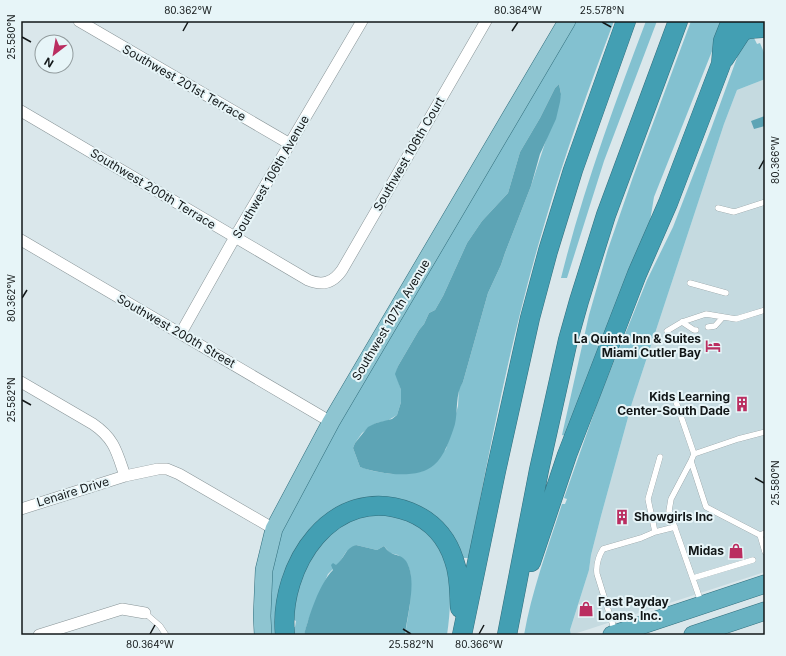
<svg xmlns="http://www.w3.org/2000/svg" width="786" height="656" viewBox="0 0 786 656" font-family="Inter,sans-serif">
  <style>
    .built { fill: #c5dae0 }
    .green { fill: #83c1d0; fill-rule: evenodd }
    .water { fill: #5da4b5 }
    .lines { fill: none; stroke-linecap: round; stroke-linejoin: round }
    .service-casing { stroke: #889497; stroke-width: 6 }
    .minor-casing { stroke: #889497; stroke-width: 12 }
    .primary-casing { stroke: #326f7d; stroke-width: 18 }
    .trunk-casing { stroke: #326f7d; stroke-width: 19 }
    .motorway-casing { stroke: #326f7d; stroke-width: 20 }
    .service { stroke: #fff; stroke-width: 5.5 }
    .minor { stroke: #fff; stroke-width: 11 }
    .primary { stroke: #8ec5d1; stroke-width: 17 }
    .trunk { stroke: #68b2c2; stroke-width: 18 }
    .motorway { stroke: #439fb3; stroke-width: 19 }
    .ticks { fill: none; stroke: #121718; stroke-width: 1.5 }
    .labels { text-anchor: middle; stroke-width: 4; stroke-linejoin: round; paint-order: stroke }
    .street-label { font-size: 12px; fill: #121718; stroke: #e7f5f8 }
    .poi-label { font-size: 12px; font-weight: bold; fill: #121718; stroke: #e7f5f8; text-anchor: end }
    .neatline { fill: none; stroke: #121718; stroke-width: 1.5 }
    .ticks-label { font-size: 10px; text-anchor: middle; fill: #121718 }
  </style>
  <rect width="100%" height="100%" fill="#dae7eb"/>
  <!-- built -->
  <path class="built" d="M765,79v493l-194,63 -1,-5 19,-60 2,-15 10,-39 31,-113 92,-279 13,-34z"/>
  <!-- green -->
  <path class="green" d="M573,21h41c-25,66 -49,133 -69,201 -33,110 -55,223 -76,336h-8l-48,-54c-17,-7 -37,-9 -55,-4 -12,3 -23,12 -34,17l-44,118h-10l-2,-46 14,-67zM559,84l2,10 -30,92 -26,67 -4,12 -13,28 -25,89 -4,6 -1,18 -12,43 -23,22 -22,3h-10l-18,-3 -13,-4 -7,-19 2,-5 7,-10 14,-10 11,-2 10,-6 4,-13v-12l-5,-16 2,-8 21,-36 5,-6 5,-11 6,-3 8,-14 24,-53 15,-22 26,-28 12,-41 20,-34 15,-30z
    M646,21h11l-53,140 -37,117h-6c22,-88 53,-173 85,-257z
    M691,21h33l-70,176 -4,24 -84,215 -4,-1 27,-120 19,-66 25,-72z
    M753,36l4,8 3,-1 5,12v24l-28,11 -13,34 -92,279 -31,113 -10,39 -2,15 -19,60 1,5h-47c8,-45 24,-88 38,-131h3l2,-5 -3,-1 36,-102 47,-116 26,-53 38,-98 31,-85z
    M380,514c6,1 13,1 18,3 55,18 56,70 49,118h-42l5,-31 1,-25 -1,-8 -2,-6 -10,-10 -8,-2 -6,-7 -7,4 -21,-5 -10,7 -7,11 -11,11 -20,47 -4,14h-11l-1,-8h3l1,-6 -4,-2 8,-42 27,-42 28,-17z"/>
  <!-- water -->
  <path class="water" d="M559,84l2,10 -1,8 -4,17 -16,35 -9,32 -26,67 -4,12 -13,28 -25,89c-8,12 -5,29 -8,42 -4,13 -11,33 -21,41 -16,15 -55,9 -74,2l-7,-19 2,-5 13,-16 8,-4 16,-4 5,-4 4,-13v-12l-6,-16 3,-8 21,-36 5,-6 5,-11 6,-3 8,-14 24,-53 15,-22 26,-28 12,-41 20,-34 15,-30z
    M765,116v10l-11,3 -3,-8z
    M356,545l21,5 7,-4c8,12 15,6 22,15 12,18 1,54 -1,74h-101c5,-19 15,-51 29,-65l-2,-5 2,-2 3,2c9,-7 9,-17 20,-20z"/>
  <g class="lines">
    <!-- service casing -->
    <g class="service-casing">
      <path id="service" d="M718,208l16,4 31,-10
        M690,283l36,10
        M682,322l12,8h2
        M708,327l7,-1 8,-9
        M667,331l15,-9 24,-8 30,5 29,-9
        M675,399l19,55
        M660,457l-12,42 7,33 20,-5
        M691,461l15,46 54,28
        M765,533l-5,2 5,17
        M693,578l60,-18
        M701,602l-32,-91 2,-12 20,-38 3,-7 44,-15 27,-7
        M145,613l15,13 6,9
        M615,632l-18,-58c-1,-9 1,-17 6,-25l38,-11 14,-6"/>
    </g>
    <!-- minor casing -->
    <g class="minor-casing">
      <path id="minor" d="M79,21l211,123
        M21,111l287,169c14,6 25,3 34,-10l144,-249
        M21,240l310,182
        M181,333l54,-96 127,-216
        M21,382l72,42c22,15 24,29 32,52
        M21,509l104,-33 33,-7h9l12,5 95,55
        M39,635l83,-26 23,4"/>
    </g>
    <!-- primary casing -->
    <g class="primary-casing">
      <path id="primary" d="M263,635l-1,-19 2,-46 10,-41 57,-107 236,-401"/>
    </g>
    <!-- trunk casing -->
    <g class="trunk-casing">
      <path id="trunk" d="M612,635l153,-51
        M693,635l72,-24"/>
    </g>
    <!-- motorway casing -->
    <g class="motorway-casing">
      <path id="motorway" d="M724,59l17,-26 6,-4 15,-1
        M531,562l36,-107 70,-181 31,-71 53,-139 2,-23 8,-20
        M285,635c-7,-69 48,-153 125,-123 22,9 37,26 44,48 6,16 5,32 6,48
        M462,635l34,-164 34,-153 18,-67 25,-81 53,-149
        M507,635l32,-165 29,-130 11,-39 27,-86 72,-194"/>
    </g>
    <!-- service -->
    <use href="#service" class="service"/>
    <!-- minor -->
    <use href="#minor" class="minor"/>
    <!-- primary -->
    <use href="#primary" class="primary"/>
    <!-- trunk -->
    <use href="#trunk" class="trunk"/>
    <!-- motorway -->
    <use href="#motorway" class="motorway"/>
  </g>
  <!-- ticks -->
  <path class="ticks" d="M602,22l9,5M183,31l5,-9M512,31l6,-9M22,37l9,5M759,169l5,-9M22,298l5,-8M22,400l9,5M755,478l9,5M403,629l8,5M150,634l5,-9M479,634l5,-9"/>
  <!-- icons -->
  <defs>
    <g id="hotel-bare" transform="scale(1.2)"><path d="M-6-4.5h1.5V1H6V5H4.5V3h-9V5H-6ZM-4 0a1.8 1.8 0 1 1 3.6 0ZM.5 0V-2.5h3Q6-2.5 6 0Z" fill="#ba2d60" stroke="#e7f5f8" stroke-width="2.5" paint-order="stroke"/></g>
    <g id="building-bare" transform="scale(1.2)"><path d="M-4-6H4V6H1V3H-1V6H-4ZM-2.5-4.3h1.7v1.8h-1.7ZM.8-4.3h1.7v1.8H.8ZM-2.5-1h1.7V.8h-1.7ZM.8-1h1.7V.8H.8Z" fill="#ba2d60" stroke="#e7f5f8" stroke-width="2.5" paint-order="stroke"/></g>
    <g id="shop-bare" transform="scale(1.2)"><path d="M-5-2.5h2.3a2.7 3.5 0 0 1 5.4 0H5L5.5 6h-11ZM-1.5-2.5h3a1.5 2.3 0 0 0-3 0Z" fill="#ba2d60" stroke="#e7f5f8" stroke-width="2.5" paint-order="stroke"/></g>
  </defs>
  <g fill-rule="evenodd">
    <use href="#hotel-bare" x="713" y="346"/>
    <use href="#building-bare" x="742" y="404"/>
    <use href="#building-bare" x="622" y="517"/>
    <use href="#shop-bare" x="736" y="551"/>
    <use href="#shop-bare" x="586" y="609"/>
  </g>
  <g class="labels">
    <!-- street labels -->
    <g class="street-label">
      <text transform="translate(184 83) rotate(30)" y="4">Southwest 201st Terrace</text>
      <text transform="translate(409 154) rotate(-60)" y="4">Southwest 106th Court</text>
      <text transform="translate(271 177) rotate(-60)" y="4">Southwest 106th Avenue</text>
      <text transform="translate(153 189) rotate(31)" y="4">Southwest 200th Terrace</text>
      <text transform="translate(391 320) rotate(-59)" y="4">Southwest 107th Avenue</text>
      <text transform="translate(176 331) rotate(30)" y="4">Southwest 200th Street</text>
      <text transform="translate(73 492) rotate(-17)" y="4">Lenaire Drive</text>
    </g>
    <!-- poi labels -->
    <g class="poi-label">
      <text x="701" y="343">La Quinta Inn &amp; Suites<tspan x="701" dy="14">Miami Cutler Bay</tspan></text>
      <text x="730" y="401">Kids Learning<tspan x="730" dy="14">Center-South Dade</tspan></text>
      <text x="634" y="521" text-anchor="start">Showgirls Inc</text>
      <text x="724" y="555">Midas</text>
      <text x="598" y="606" text-anchor="start">Fast Payday<tspan x="598" dy="14">Loans, Inc.</tspan></text>
    </g>
  </g>
  <!-- border -->
  <rect width="786" height="656" fill="none" stroke="#e7f5f8" stroke-width="44"/>
  <!-- north arrow -->
  <g transform="translate(54 54) rotate(211)"><circle r="19" fill="#e7f5f8" stroke="#929c9e"/>
  <path d="M0-3L7 15L0 10L-7 15Z" fill="#ba2d60"/>
  <text y="-6" font-size="11" font-weight="bold" text-anchor="middle" fill="#121718">N</text>
  </g>
  <rect x="22" y="22" width="742" height="612" class="neatline"/>
  <g class="ticks-label">
    <text x="188" y="14">80.362°W</text>
    <text x="518" y="14">80.364°W</text>
    <text x="602" y="14">25.578°N</text>
    <text transform="translate(11 37) rotate(-90)" y="4">25.580°N</text>
    <text transform="translate(775 160) rotate(-90)" y="4">80.366°W</text>
    <text transform="translate(11 298) rotate(-90)" y="4">80.362°W</text>
    <text transform="translate(11 400) rotate(-90)" y="4">25.582°N</text>
    <text transform="translate(775 483) rotate(-90)" y="4">25.580°N</text>
    <text x="150" y="648">80.364°W</text>
    <text x="411" y="648">25.582°N</text>
    <text x="479" y="648">80.366°W</text>
  </g>
</svg>
